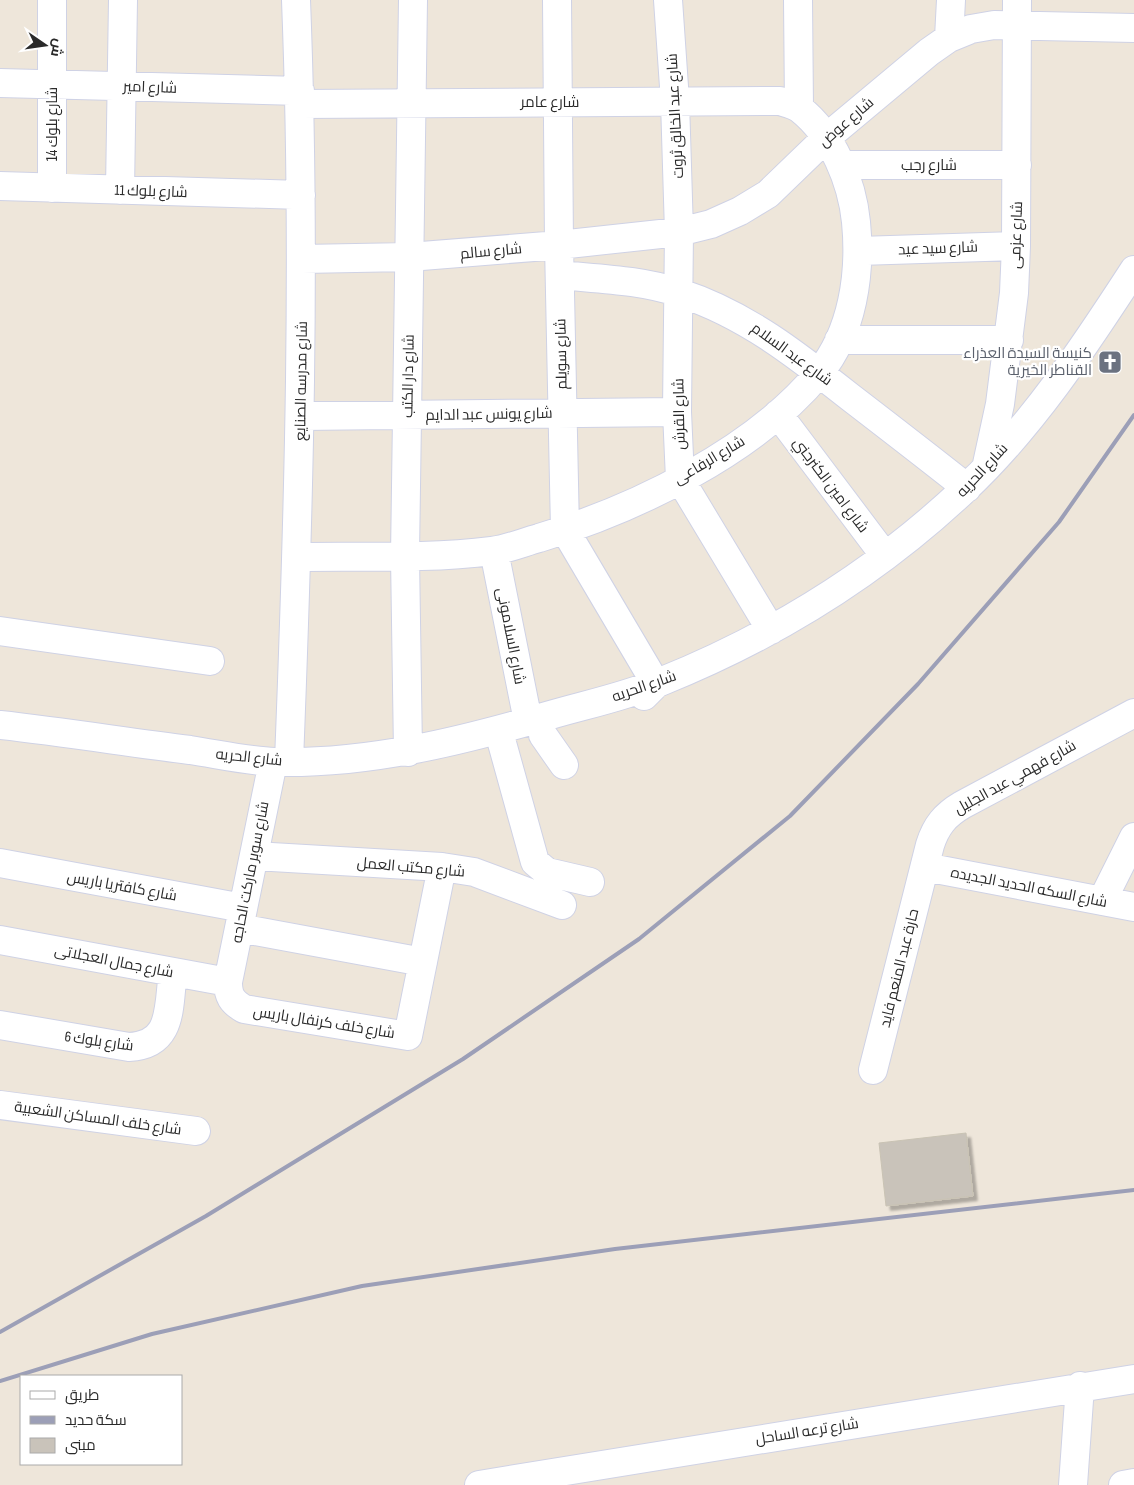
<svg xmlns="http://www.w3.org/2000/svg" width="1134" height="1485" viewBox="0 0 1134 1485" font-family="'Sofia Sans Condensed',Cairo,sans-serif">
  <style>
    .building { fill: #c9c3ba; stroke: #c9c3b4; filter: url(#shadow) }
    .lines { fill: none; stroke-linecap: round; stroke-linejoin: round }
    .minor-casing { stroke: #cfd2e5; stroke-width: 30 }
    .minor { stroke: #fff; stroke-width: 28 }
    .rail { stroke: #9c9fb7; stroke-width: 4 }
    .labels { text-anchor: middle; stroke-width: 4.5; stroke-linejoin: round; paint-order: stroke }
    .street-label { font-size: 15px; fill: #2a2a2a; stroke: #fff }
    .worship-label { font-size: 15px; fill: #5b616d; stroke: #fff; text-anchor: end }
  </style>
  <defs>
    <filter id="shadow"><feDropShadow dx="4.5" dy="4.5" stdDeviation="1" flood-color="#0004"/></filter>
  </defs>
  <rect width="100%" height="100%" fill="#eee6da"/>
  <!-- building -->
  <path class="building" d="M966,1133l7,63 -87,10 -7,-63z"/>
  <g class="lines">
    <!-- minor casing -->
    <g class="minor-casing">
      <path id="minor" d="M52,0v188
        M557,0l2,245 6,285 91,154 -12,12
        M668,0l7,101 4,131 -2,180 3,67 91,151
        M798,0l1,108
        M949,38l2,-38
        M0,83l300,8
        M841,165h176
        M0,186l301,9
        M120,190l3,-190
        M859,251l157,-5
        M302,259l107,-2 150,-12 120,-13 32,-8 29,-13 28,-17 58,-56 103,-86 20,-14 22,-9 23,-4 140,3
        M560,275c40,4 81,5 120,18 65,21 117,62 170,104 39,30 78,60 117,91
        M839,340h170
        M778,414l107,142
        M300,416l377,-4
        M987,464l13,-60 14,-111 2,-47 1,-246
        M494,551l34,170
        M297,557c65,-1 131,2 195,-6 16,-2 32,-9 47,-13 96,-29 215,-86 280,-165 34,-41 42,-100 37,-151 -4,-40 -23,-87 -56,-113 -5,-4 -14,-6 -20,-8l-480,3
        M0,631l210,30
        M0,725c63,7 126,17 190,25 27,4 57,11 85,12 93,2 183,-20 272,-46 37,-11 77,-19 113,-34 112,-45 217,-110 305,-193 67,-63 119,-142 169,-219
        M543,735l21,30
        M502,743l33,119 12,10 43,10
        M408,752l-3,-196 8,-556
        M289,761c10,-254 17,-507 7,-761
        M273,762l-45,220c0,14 4,20 16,27l164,27 34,-169
        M254,856l188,11 32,5 88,33
        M0,863l243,45
        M925,867l209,40
        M1102,901l32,-64
        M239,928l184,34
        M0,940l228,42
        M0,1025l129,22c45,-2 39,-41 44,-75
        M873,1070l57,-225c6,-19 15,-30 32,-40l172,-92
        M0,1105l196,26
        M479,1485l655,-106
        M1073,1485l7,-99
        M1123,1485l11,-2"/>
    </g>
    <!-- minor -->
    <use href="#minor" class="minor"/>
    <!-- rail -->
    <path class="rail" d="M0,1332l206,-116 257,-157 176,-120 151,-123 128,-132 141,-162 75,-107
      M0,1381l152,-47 210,-48 253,-37 519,-59"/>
  </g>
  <!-- icons -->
  <defs>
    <g id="church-square" transform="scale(1.25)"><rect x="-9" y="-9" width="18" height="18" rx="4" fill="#6b7280" stroke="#fff"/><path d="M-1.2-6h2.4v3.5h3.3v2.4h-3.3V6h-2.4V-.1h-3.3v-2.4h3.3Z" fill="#fff"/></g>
  </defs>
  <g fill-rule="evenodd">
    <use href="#church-square" x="1110" y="362"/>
  </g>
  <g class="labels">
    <!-- street labels -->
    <g class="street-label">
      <text transform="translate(150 87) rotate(2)" y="5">شارع امير</text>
      <text x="550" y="107">شارع عامر</text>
      <text transform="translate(675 116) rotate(-93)" y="5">شارع عبد الخالق ثروت</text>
      <text transform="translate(846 122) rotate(-41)" y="5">شارع عوض</text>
      <text transform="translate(52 124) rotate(-90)" y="5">شارع بلوك 14</text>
      <text x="929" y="170">شارع رجب</text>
      <text transform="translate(151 191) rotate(2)" y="5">شارع بلوك 11</text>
      <text transform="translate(1016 235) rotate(-88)" y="5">شارع عزمى</text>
      <text transform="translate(938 248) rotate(-2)" y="5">شارع سيد عيد</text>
      <text transform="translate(491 251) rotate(-5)" y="5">شارع سالم</text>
      <text transform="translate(561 354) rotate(-91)" y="5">شارع سويلم</text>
      <text transform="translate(792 354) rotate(36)" y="5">شارع عبد السلام</text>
      <text transform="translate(408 376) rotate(-89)" y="5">شارع دار الكتب</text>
      <text transform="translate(301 381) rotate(-89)" y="5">شارع مدرسه الصنايع</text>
      <text transform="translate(489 414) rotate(-1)" y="5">شارع يونس عبد الدايم</text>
      <text transform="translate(679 414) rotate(-91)" y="5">شارع القرش</text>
      <text transform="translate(709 460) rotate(-31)" y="5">شارع الرفاعى</text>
      <text transform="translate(982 470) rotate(-47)" y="5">شارع الحريه</text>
      <text transform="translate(831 485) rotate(53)" y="5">شارع امين الكنرجني</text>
      <text transform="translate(511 636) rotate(79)" y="5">شارع السلامونى</text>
      <text transform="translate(644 686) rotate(-19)" y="5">شارع الحريه</text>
      <text transform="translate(249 757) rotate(6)" y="5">شارع الحريه</text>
      <text transform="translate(1015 777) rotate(-29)" y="5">شارع فهمي عبد الجليل</text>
      <text transform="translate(411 867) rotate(5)" y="5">شارع مكتب العمل</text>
      <text transform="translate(250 872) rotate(-79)" y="5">شارع سوبر ماركت الحاجه</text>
      <text transform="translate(122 886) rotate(10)" y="5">شارع كافتريا باريس</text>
      <text transform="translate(1029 887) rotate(11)" y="5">شارع السكه الحديد الجديده</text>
      <text transform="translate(114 961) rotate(11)" y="5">شارع جمال العجلاتى</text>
      <text transform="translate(899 968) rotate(-76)" y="5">حارة عبد المنعم فايد</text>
      <text transform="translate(324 1022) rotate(9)" y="5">شارع خلف كرنفال باريس</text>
      <text transform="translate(99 1041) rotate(8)" y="5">شارع بلوك 6</text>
      <text transform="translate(98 1118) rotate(8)" y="5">شارع خلف المساكن الشعبية</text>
      <text transform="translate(807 1431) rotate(-9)" y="5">شارع ترعه الساحل</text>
    </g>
    <!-- worship labels -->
    <g class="worship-label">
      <text x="1092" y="358">كنيسة السيدة العذراء<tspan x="1092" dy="17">القناطر الخيرية</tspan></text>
    </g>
  </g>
  <!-- legend -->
  <rect x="20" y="1375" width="162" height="90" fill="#ffffff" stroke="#aaaaaa"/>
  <rect x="30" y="1391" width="25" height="8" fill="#ffffff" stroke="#aaaaaa"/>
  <text x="65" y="1400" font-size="15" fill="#2a2a2a">طريق</text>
  <rect x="30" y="1416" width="25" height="8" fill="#9c9fb7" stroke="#aaaaaa"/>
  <text x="65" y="1425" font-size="15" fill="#2a2a2a">سكة حديد</text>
  <rect x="30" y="1438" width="25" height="15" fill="#c9c3ba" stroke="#aaaaaa"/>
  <text x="65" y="1450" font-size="15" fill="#2a2a2a">مبنى</text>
  <!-- north arrow -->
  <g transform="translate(45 45) rotate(103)" stroke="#ffffff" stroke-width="4" paint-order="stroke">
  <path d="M0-4L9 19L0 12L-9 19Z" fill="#2a2a2a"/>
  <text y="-8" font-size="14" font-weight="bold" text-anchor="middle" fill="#2a2a2a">ش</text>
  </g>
</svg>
